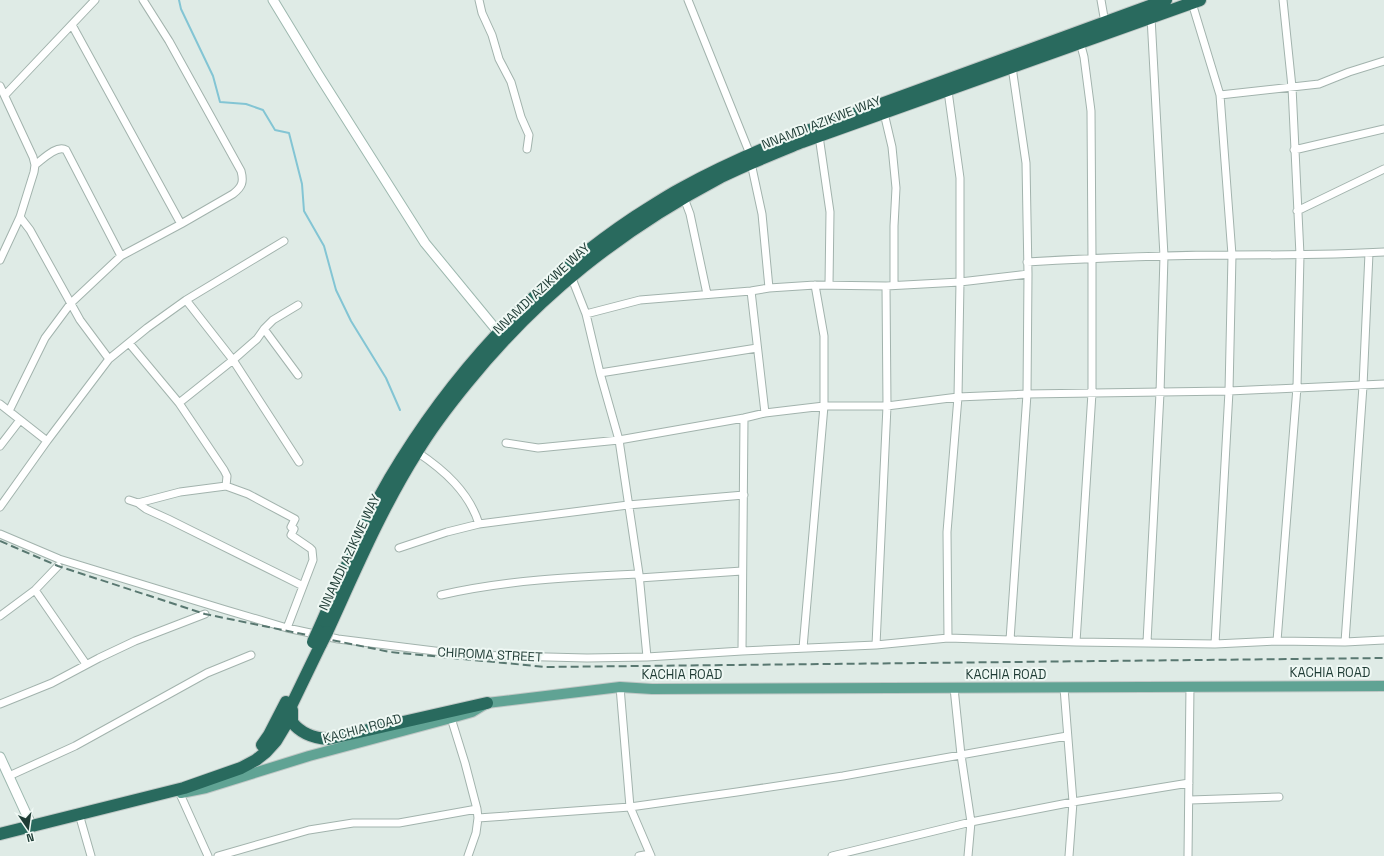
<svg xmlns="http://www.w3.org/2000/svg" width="1384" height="856" viewBox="0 0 1384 856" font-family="'Space Grotesk',sans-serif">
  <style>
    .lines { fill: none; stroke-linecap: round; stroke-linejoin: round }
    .stream { stroke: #83c5d4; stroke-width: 2 }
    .street-casing { stroke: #a2b3ad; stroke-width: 9 }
    .secondary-casing { stroke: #9db8af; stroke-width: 11 }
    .primary-casing { stroke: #c0c8c6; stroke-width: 12 }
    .highway-casing { stroke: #c0c8c6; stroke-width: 14 }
    .street { stroke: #fff; stroke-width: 7 }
    .secondary { stroke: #fff; stroke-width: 9 }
    .primary { stroke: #60a394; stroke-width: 10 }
    .highway { stroke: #296a5e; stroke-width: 12 }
    .rail { stroke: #597871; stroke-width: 2; stroke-dasharray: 8 4; stroke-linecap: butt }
    .highway-bridge-casing { stroke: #c0c8c6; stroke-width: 14; stroke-linecap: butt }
    .highway-bridge { stroke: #296a5e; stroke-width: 12 }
    .labels { text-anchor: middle; stroke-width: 4; stroke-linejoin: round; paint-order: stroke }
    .street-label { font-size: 13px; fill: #1f3c35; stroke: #eff8f4 }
  </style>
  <rect width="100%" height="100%" fill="#dfebe6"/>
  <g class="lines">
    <!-- stream -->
    <path class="stream" d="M179,0l2,9 32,67 7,26 26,2 17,6 12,20 14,3 13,51 2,27 20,35 12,44 15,31 35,57 14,32"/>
    <!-- street casing -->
    <g class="street-casing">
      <path id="street" d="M479,0l3,13 10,22 7,24 12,23 10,35 8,18 -2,14
        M688,0l62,154
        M1101,0l4,23
        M1192,3l28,92 12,160 -3,136 -14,253
        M72,25l109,199
        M0,86l33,71 2,8 -1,7 -14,45 -20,43
        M948,91l12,87v104l-2,115 -11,135 1,106
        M5,95l90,-95
        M1220,95l99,-11 30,-12 35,-11
        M884,113l8,34 4,41 -2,38v59
        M819,136l11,76 -1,73
        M1294,150l90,-21
        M751,163l11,51 7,74
        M35,165c7,-5 22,-21 31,-15l55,106
        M684,198l6,16 17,80
        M1297,211l87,-42
        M20,217l10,13 50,90 29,39
        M1027,262c68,-4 136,-7 205,-7 50,0 101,0 152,-3
        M571,276l15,38 14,59 19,67 20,134 8,83
        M751,291l14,122
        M186,300l47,60 66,102
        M586,314l54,-14 111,-9 18,-3 46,-3 71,1 74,-4 68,-8
        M264,329l34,46
        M129,343l50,60 45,67 3,6 -1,10 22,8 47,25 -4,8 3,2 -3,6 19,13 2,2 1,10 -26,68
        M600,373l157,-25
        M179,403l54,-43 24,-21 7,-10 9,-9 25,-15
        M0,404l47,37
        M9,411l36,-73 26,-35 50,-47 60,-32 52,-30c9,-7 11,-12 8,-23l-72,-130 -26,-41
        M506,443l32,5 81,-8 125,-22 21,-5 59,-7h63l71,-9 69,-3 202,-3 155,-7
        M0,446l20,-26
        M417,452c27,18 52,40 62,72
        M129,500l9,3 42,-11 46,-6
        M138,503l8,6 22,10 135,67
        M0,507l47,-66 62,-82 38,-31 39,-28 98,-59
        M0,534l59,25 167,51 61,18 51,11 129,16 120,3 60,-1 95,-6 134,-6 72,-7 128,4 139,2 62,-3 68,1 39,-2
        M399,548l48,-16 32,-8 149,-19 116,-10
        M639,578l103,-7
        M35,590l51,74
        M441,595c65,-15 132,-18 198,-21
        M0,616l35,-26 23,-24
        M1010,640l17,-246 1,-120 -2,-111 -14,-96
        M1277,641l20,-254 3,-132 -8,-168 -9,-87
        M1076,642l16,-249v-135l-1,-147 -7,-54 -4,-15
        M1147,642l13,-249 4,-137 -13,-239
        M1345,642l18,-256 6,-133
        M876,645l11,-239 -1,-120
        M803,648l21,-242v-70l-9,-51
        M742,651l2,-233
        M620,687l10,120 21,49
        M954,688l7,67 10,67 -3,34
        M1064,688l9,114 -4,54
        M0,704l52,-21 47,-25 36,-17 70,-27
        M451,718l14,45 12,46 1,9 -2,15 -8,23
        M9,776l66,-30 132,-73 44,-18
        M180,794l28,62
        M1190,800l89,-3
        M79,814l12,42
        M478,818l152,-11 107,-15 106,-16 224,-40
        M218,856l91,-26 44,-7h46l78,-14
        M639,856l11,-2
        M832,856l139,-34 102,-20 116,-19
        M1188,856l2,-170"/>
    </g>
    <!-- secondary casing -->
    <g class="secondary-casing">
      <path id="secondary" d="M273,0l45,74 107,169 74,90
        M0,757l29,63"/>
    </g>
    <!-- primary casing -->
    <g class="primary-casing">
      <path id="primary" d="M181,793l25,-5 103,-32 142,-38 21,-6 15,-9 133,-16 32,2 732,-3"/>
    </g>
    <!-- highway casing -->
    <g class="highway-casing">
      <path id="highway" d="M318,631c23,-51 44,-105 72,-153 61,-103 143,-193 243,-260 16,-10 32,-21 49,-30 38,-21 77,-38 117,-54l367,-134
        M327,632c28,-61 54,-123 90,-180 15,-25 32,-47 50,-69 71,-88 154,-153 254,-206 26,-13 54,-24 81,-35l398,-142
        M292,710v12c9,12 21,16 36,17l159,-36
        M262,745l7,-10 17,-33
        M0,834l184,-46 57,-20 15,-8 10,-8 10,-11 9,-15 7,-22 29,-60"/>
    </g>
    <!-- street -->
    <use href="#street" class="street"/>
    <!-- secondary -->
    <use href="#secondary" class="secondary"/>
    <!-- primary -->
    <use href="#primary" class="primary"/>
    <!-- highway -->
    <use href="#highway" class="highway"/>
    <!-- rail -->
    <path class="rail" d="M0,541l58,25 147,48 185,38 156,15 838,-9"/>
    <!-- highway-bridge casing -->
    <g class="highway-bridge-casing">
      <path id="highway-bridge" d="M313,642l5,-11
        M321,644l6,-12"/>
    </g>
    <!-- highway-bridge -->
    <use href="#highway-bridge" class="highway-bridge"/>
  </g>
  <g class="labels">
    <!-- street labels -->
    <g class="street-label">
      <text transform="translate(821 122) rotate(-21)" y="5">NNAMDI AZIKWE WAY</text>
      <text transform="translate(541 288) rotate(-43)" y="5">NNAMDI AZIKWE WAY</text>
      <text transform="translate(349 552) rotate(-65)" y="5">NNAMDI AZIKWE WAY</text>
      <text transform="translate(490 654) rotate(3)" y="5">CHIROMA STREET</text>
      <text x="1330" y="677">KACHIA ROAD</text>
      <text x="682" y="679">KACHIA ROAD</text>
      <text x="1006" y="679">KACHIA ROAD</text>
      <text transform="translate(362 728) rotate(-15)" y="5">KACHIA ROAD</text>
    </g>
  </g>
  <!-- north arrow -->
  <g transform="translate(28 828) rotate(167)" stroke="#eff8f4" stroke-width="3" paint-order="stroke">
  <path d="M0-3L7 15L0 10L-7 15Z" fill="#1f3c35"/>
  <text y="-6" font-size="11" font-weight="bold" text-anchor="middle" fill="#1f3c35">N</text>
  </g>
</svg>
